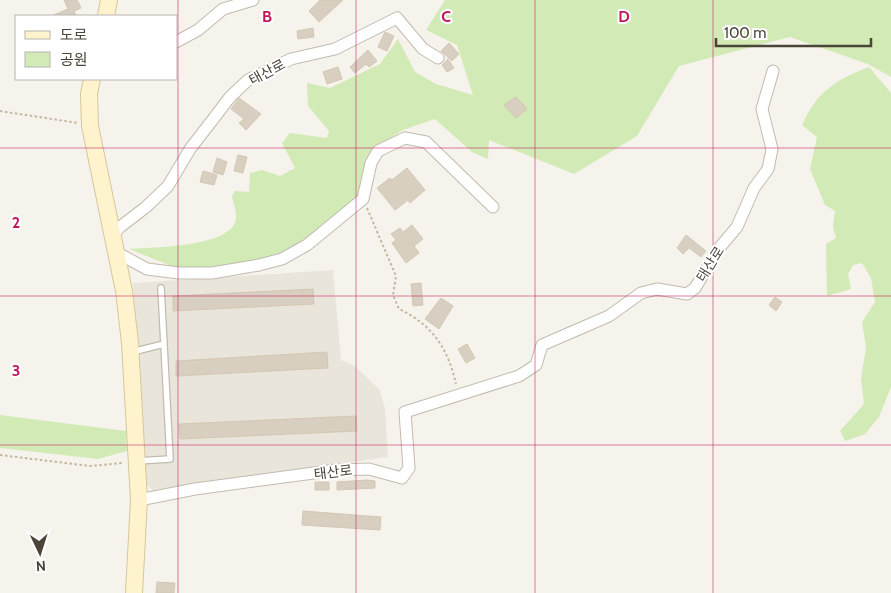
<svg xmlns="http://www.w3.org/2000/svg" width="891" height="593" viewBox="0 0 891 593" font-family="Cabin,'Noto Sans KR',sans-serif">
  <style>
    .residential { fill: #eae5da }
    .green { fill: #d2eab5 }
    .building { fill: #d8cfc1; stroke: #d3c7b4 }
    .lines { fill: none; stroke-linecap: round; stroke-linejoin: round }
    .lane-casing { stroke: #c2bbae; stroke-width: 8 }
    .street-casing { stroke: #c2bbae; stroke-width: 13 }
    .secondary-casing { stroke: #d6c79b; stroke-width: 18 }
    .path { stroke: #c4b79f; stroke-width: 2; stroke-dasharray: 2.5 2.5; stroke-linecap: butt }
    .lane { stroke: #fff; stroke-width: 5.5 }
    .street { stroke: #fff; stroke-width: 11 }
    .secondary { stroke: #fff3cd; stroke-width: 16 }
    .grid { fill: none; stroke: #c2185b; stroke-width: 1; stroke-opacity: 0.55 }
    .labels { text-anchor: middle; stroke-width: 4; stroke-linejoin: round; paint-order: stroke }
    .street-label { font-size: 14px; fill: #4b4439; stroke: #fff }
    .grid-label { font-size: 16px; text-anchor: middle; font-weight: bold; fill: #c2185b; stroke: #fff; stroke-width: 4; stroke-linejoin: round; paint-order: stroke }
  </style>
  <rect width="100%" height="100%" fill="#f6f3ec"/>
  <!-- residential -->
  <path class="residential" d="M333,270l8,90 14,6 24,23 6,19 3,49 -235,34 -8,-8 -12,-200z"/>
  <!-- green -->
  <path class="green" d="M445,0h446v77l-23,-13 -78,-27 -111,29 -42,70 -63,38 -85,-34 -1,19 -16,-7 -37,-33 -32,11 -28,18 -16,50 -50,40 -25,15 -25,8 -43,7 -37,1 -50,-20c23,-2 102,-1 107,-30 1,-7 -3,-17 -4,-23l3,-5 14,1 1,-19 12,-3 18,6 15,-8 -13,-25 8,-10 37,5 2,-7 -21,-25 -1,-23 23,5 50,-24 18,-25 17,33 21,12 37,11 -16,-50 -31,-15z
    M869,67l22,26v294l-12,30 -14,17 -20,7 -5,-10 24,-27 -3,-25 5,-32 -4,-25 13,-20 -4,-24 -9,-15 -9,2 -5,9 3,15 -24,7 -1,-52 10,-6 -3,-11 2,-16 -10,-6 -15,-36 7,-32 -15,-12c15,-34 34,-45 67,-58z
    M0,415l126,16 1,20 -29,8 -98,-11z"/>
  <!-- building -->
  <path class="building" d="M64,0h13l4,8 -7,3 2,5h-25l17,-7z
    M320,0h23l-24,22 -10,-11z
    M313,28l1,9 -16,2 -1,-8z
    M385,32l9,4 -7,15 -9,-4z
    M449,43l10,11 -7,7 -11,-10z
    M368,50l9,11 -8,6 -3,-3 -11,9 -5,-6z
    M448,59l6,9 -7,4 -5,-7z
    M338,67l4,12 -15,5 -4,-12z
    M516,97l11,12 -11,9 -12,-13z
    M239,98l22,16 -15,16 -7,-7 5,-4 -13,-10z
    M238,155l9,2 -4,16 -9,-2z
    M217,158l10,4 -4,13 -10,-3z
    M407,168l18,22 -15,13 -2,-3 -13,10 -18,-22 13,-10 2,2z
    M203,171l14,4 -3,10 -14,-3z
    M412,225l11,14 -9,7 5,7 -13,10 -14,-20 4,-3 -5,-6 9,-6 3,4z
    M686,235l20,16 -5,6 -12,-9 -6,6 -6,-6z
    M421,283l2,22 -10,1 -2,-22z
    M313,289l1,15 -141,7v-15z
    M775,297l7,5 -6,9 -7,-6z
    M441,298l12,8 -14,23 -14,-10z
    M467,344l8,14 -9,5 -8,-14z
    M327,352l1,16 -152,8v-15z
    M356,416l1,15 -177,8 -1,-15z
    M367,480l8,1v7l-38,2v-8z
    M315,482h14v8h-14z
    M303,511l78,6 -1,13 -78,-5z
    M157,582l18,1 -1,10h-18z"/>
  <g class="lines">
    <!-- lane casing -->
    <g class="lane-casing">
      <path id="lane" d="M132,352l32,-8
        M137,461l33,-2 -9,-171"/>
    </g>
    <!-- street casing -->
    <g class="street-casing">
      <path id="street" d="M176,42l22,-12 25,-21 30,-9
        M111,237l9,-10 26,-20 22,-21 22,-37 24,-31 16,-21 18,-17 43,-21 44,-10 62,-31 26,31 15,9
        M114,251l33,18 32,4h33l47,-8 23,-6 25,-14 56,-46 8,-36 7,-12 27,-13 21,4 67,65
        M139,500l56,-11 141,-19 33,-1 33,9 7,-10 -4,-56 114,-36 17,-11 6,-20 67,-29 32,-23 16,-4 30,5 8,-6 25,-41 17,-20 17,-39 14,-19 4,-20 -10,-40 11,-38"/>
    </g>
    <!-- secondary casing -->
    <g class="secondary-casing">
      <path id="secondary" d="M106,16l3,-16
        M92,79l-3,15 1,32 34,165 6,52 9,157 -5,93"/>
    </g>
    <!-- path -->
    <path class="path" d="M0,111l78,12
      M367,208l29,68 -3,19 6,14c34,16 49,40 57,75
      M0,455l90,11 33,-3"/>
    <!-- lane -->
    <use href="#lane" class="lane"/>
    <!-- street -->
    <use href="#street" class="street"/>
    <!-- secondary -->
    <use href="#secondary" class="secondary"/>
  </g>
  <!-- grid -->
  <path class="grid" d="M178,0v593M356,0v593M535,0v593M713,0v593M0,148h891M0,296h891M0,445h891"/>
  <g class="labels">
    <!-- street labels -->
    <g class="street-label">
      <text transform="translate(267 72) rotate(-28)" y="5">태산로</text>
      <text transform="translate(710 264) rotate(-58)" y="5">태산로</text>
      <text transform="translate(333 472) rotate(-7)" y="5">태산로</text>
    </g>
  </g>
  <g class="grid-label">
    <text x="267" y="22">B</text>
    <text x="446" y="22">C</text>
    <text x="624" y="22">D</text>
    <text x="16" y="228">2</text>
    <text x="16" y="376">3</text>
  </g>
  <!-- legend -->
  <rect x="15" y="15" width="162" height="65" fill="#ffffff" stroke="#b7b4b0"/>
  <rect x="25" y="31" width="25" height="8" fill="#fff3cd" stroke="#b7b4b0"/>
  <text x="60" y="40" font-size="15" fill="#4b4439">도로</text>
  <rect x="25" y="52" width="25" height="15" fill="#d2eab5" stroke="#b7b4b0"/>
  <text x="60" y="65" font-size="15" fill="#4b4439">공원</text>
  <!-- north arrow -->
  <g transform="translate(40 553) rotate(176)" stroke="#ffffff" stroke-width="4" paint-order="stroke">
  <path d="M0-4L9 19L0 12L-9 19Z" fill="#4b4439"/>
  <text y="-8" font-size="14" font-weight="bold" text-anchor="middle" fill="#4b4439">N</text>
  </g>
  <!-- scale -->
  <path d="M716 38v8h155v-8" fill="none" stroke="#4b4439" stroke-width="2.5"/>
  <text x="724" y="38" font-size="15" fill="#4b4439" stroke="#ffffff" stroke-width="4" paint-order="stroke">100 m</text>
</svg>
